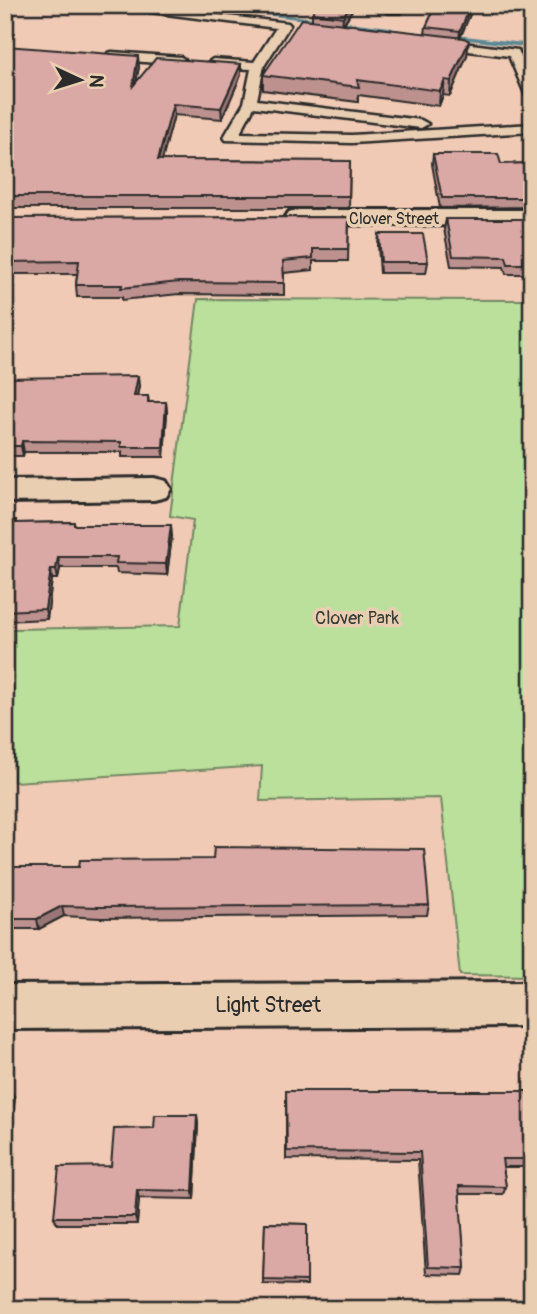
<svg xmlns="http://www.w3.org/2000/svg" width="537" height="1314" viewBox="0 0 537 1314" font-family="Pangolin,sans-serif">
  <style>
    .green { fill: #bae09b; stroke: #728663; stroke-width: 2 }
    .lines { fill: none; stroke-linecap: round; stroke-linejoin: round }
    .stream { fill: #5b8895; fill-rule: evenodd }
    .service-casing { stroke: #2b2b2b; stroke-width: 5 }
    .minor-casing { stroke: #2b2b2b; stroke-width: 6 }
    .service { fill: #eaceb1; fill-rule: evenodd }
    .minor { fill: #eaceb1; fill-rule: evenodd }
    .wall { fill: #bc918e; stroke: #2b2b2b; stroke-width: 2 }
    .shaded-wall { fill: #997674; stroke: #2b2b2b; stroke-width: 2 }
    .building { fill: #dba9a5; stroke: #2b2b2b; stroke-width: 2 }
    .labels { text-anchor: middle; stroke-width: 7; stroke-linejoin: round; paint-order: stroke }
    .far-street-label { font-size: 16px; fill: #2b2b2b; stroke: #eaceb1 }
    .park-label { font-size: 18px; fill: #393d36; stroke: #eaceb1 }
    .near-street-label { font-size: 21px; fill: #2b2b2b; stroke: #eaceb1 }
  </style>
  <rect width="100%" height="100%" fill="#f0cab4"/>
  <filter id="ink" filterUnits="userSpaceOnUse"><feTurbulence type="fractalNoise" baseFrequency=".0143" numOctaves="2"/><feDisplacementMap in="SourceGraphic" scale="14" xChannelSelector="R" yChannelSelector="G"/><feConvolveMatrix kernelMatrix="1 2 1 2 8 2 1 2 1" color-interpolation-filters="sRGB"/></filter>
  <g filter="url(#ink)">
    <!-- green -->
    <path class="green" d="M198,299l334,1v676l-72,-1 -19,-177 -181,3 2,-35 -248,16 -2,-153 168,-3 13,-106 -23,-4z"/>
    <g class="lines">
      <!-- stream -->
      <path class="stream" d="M188,5h19l183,22 3,2 -3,2z
        M448,34l84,10v4l-86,-11v-2z"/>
      <!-- service casing -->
      <g class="service-casing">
        <path id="service" d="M95,5h39l154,18 2,2 -26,41 -7,34 164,20 7,4 -7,4 -167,-21 -14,26 112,2 180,-11v8l-180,11 -126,-3 -2,-3 20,-34 7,-34 -38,-2 -6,-4 6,-4 41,3 22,-34z
          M440,40l78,10 14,31v19l-6,-4 -17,-40 -73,-9v-6z
          M112,52l69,5 6,4 -6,4 -73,-6v-6z"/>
      </g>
      <!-- minor casing -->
      <g class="minor-casing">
        <path id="minor" d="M385,5h20l-4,7h-14z
          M298,210h234v16l-243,-2 -4,-6 4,-6z
          M154,478l12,3 5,8 -5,8 -12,3 -149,2v-22z
          M532,982v44l-527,3v-44z"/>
      </g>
      <!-- service -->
      <use href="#service" class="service"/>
      <!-- minor -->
      <use href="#minor" class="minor"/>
    </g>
    <!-- wall -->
    <path class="wall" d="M355,5l-11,19 81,10 1,-7 10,-22h38l-14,33 7,18 -17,40 -7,-1 -4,11 -81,-11v7l-95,-12v-15l49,-55v-7z
      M5,46l134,21 -3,14 105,-17v11l-19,44 -48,-4 -12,45 188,1 -1,47h-344z
      M433,154l68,10 31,-1v44l-92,1 -8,-44z
      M349,217l-1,44h-35v9l-29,3v22l-105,-1 -57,6v-3h-45l-1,-12 1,-11h-71l-1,2v-58z
      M446,219h86v55h-26l-2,-7 -53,-1 -7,-37z
      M379,234l49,28 -2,11h-46l-2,-28z
      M5,378l134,8 -2,10h11l1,6h17l1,10 -3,45h-42v-5h-98l-1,4h-18z
      M5,520h11v3l58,-1v3l98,11 -5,39 -50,-2 -1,-5h-56l-2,11h-6l-5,40 -42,2z
      M5,867l424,38 -2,10 -327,3 -36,-2 -25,13h-31l-2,-6 -1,1z
      M286,1091l246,3v73h-29l3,20 -3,7h-44l6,74 -2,7 -37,-1 -8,-114 -132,-1z
      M197,1115l1,9 -4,75 -55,-1 -2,26h-80l-3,-7 100,-89z
      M265,1223l42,1v61l-44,-1z"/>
    <!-- shaded-wall -->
    <path class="shaded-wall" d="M350,5h5l-13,21 1,-9z
      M471,5h3l-15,35 1,-9z
      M469,41l-2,15 -17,40 1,-15z
      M138,56l1,11 -6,31v-12z
      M241,64v11l-19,44 -1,-11z
      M445,80l-2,15 -4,11 1,-15z
      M173,104l1,11 -15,57 -1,-12z
      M138,376l1,10 -4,21 -1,-11z
      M166,402l1,10 -3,45 -1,-10z
      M22,441l2,11 -1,4 -2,-10z
      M171,525l1,11 -5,39 -1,-11z
      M58,557l2,11 -2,11 -2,-10z
      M51,569l1,10 -5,40 -2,-10z
      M62,906l2,10 -25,13 -2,-10z
      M11,1090l4,9 -8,57 -2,-4v-19z
      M197,1115l1,9 -4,75 -1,-8z
      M137,1190l2,8 -2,26 -2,-7z"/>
    <!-- building -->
    <path class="building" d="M317,5h33l-7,12 -31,-4z
      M436,5h35l-11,26 -34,-4z
      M301,19l163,19 5,3 -18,40 -6,-1 -5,11 -83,-11 2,7 -96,-12z
      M5,46l133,10 -5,30 23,-28 85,6 -20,44 -48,-4 -15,56 192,1 -1,35h-344z
      M433,154h65l3,10 31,-1v35h-90z
      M349,217l-1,32h-35v9l-30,3 1,22 -105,-1 -58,6 1,-3h-46l3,-24 -74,1v-44z
      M446,219h86v45h-24l-2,-7 -53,-1z
      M379,234h44l5,28h-47z
      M138,376l-4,20h14v6h18l-3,45h-42v-5l-99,-1 -1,5h-16v-68z
      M5,520h11l-1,3 59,-1v3h97l-5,39 -50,-1 1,-6h-59l-2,12h-5l-6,40 -40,2z
      M214,847l210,2 5,56 -331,2 -36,-1 -25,13h-32l1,-6h-1v-46h74l1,-7 133,-1z
      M5,1090h6l-6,43z
      M286,1091h241v3h5v65h-30l4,28 -47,-1 6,82 -37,-1 -8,-115 -133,-1z
      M155,1115h42l-4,76 -56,-1 -2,27h-81l5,-50 52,-1 3,-37 40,-1z
      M265,1223l42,1v57l-44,-1z"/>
  </g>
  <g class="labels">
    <!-- far-street labels -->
    <g class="far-street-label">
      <text x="394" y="224">Clover Street</text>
    </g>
    <!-- park labels -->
    <g class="park-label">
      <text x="357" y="624">Clover Park</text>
    </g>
    <!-- near-street labels -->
    <g class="near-street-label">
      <text x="268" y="1012">Light Street</text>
    </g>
  </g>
  <!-- margin -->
  <rect width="537" height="1314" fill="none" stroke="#eaceb1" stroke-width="28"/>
  <rect x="14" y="14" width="509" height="1286" fill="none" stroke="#2b2b2b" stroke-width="2.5" filter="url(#ink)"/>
  <!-- north arrow -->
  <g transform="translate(80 80) rotate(94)" stroke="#eaceb1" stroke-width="5" paint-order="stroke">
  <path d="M0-5L12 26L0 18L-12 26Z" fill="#2b2b2b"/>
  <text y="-10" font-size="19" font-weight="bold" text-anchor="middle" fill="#2b2b2b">N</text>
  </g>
</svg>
